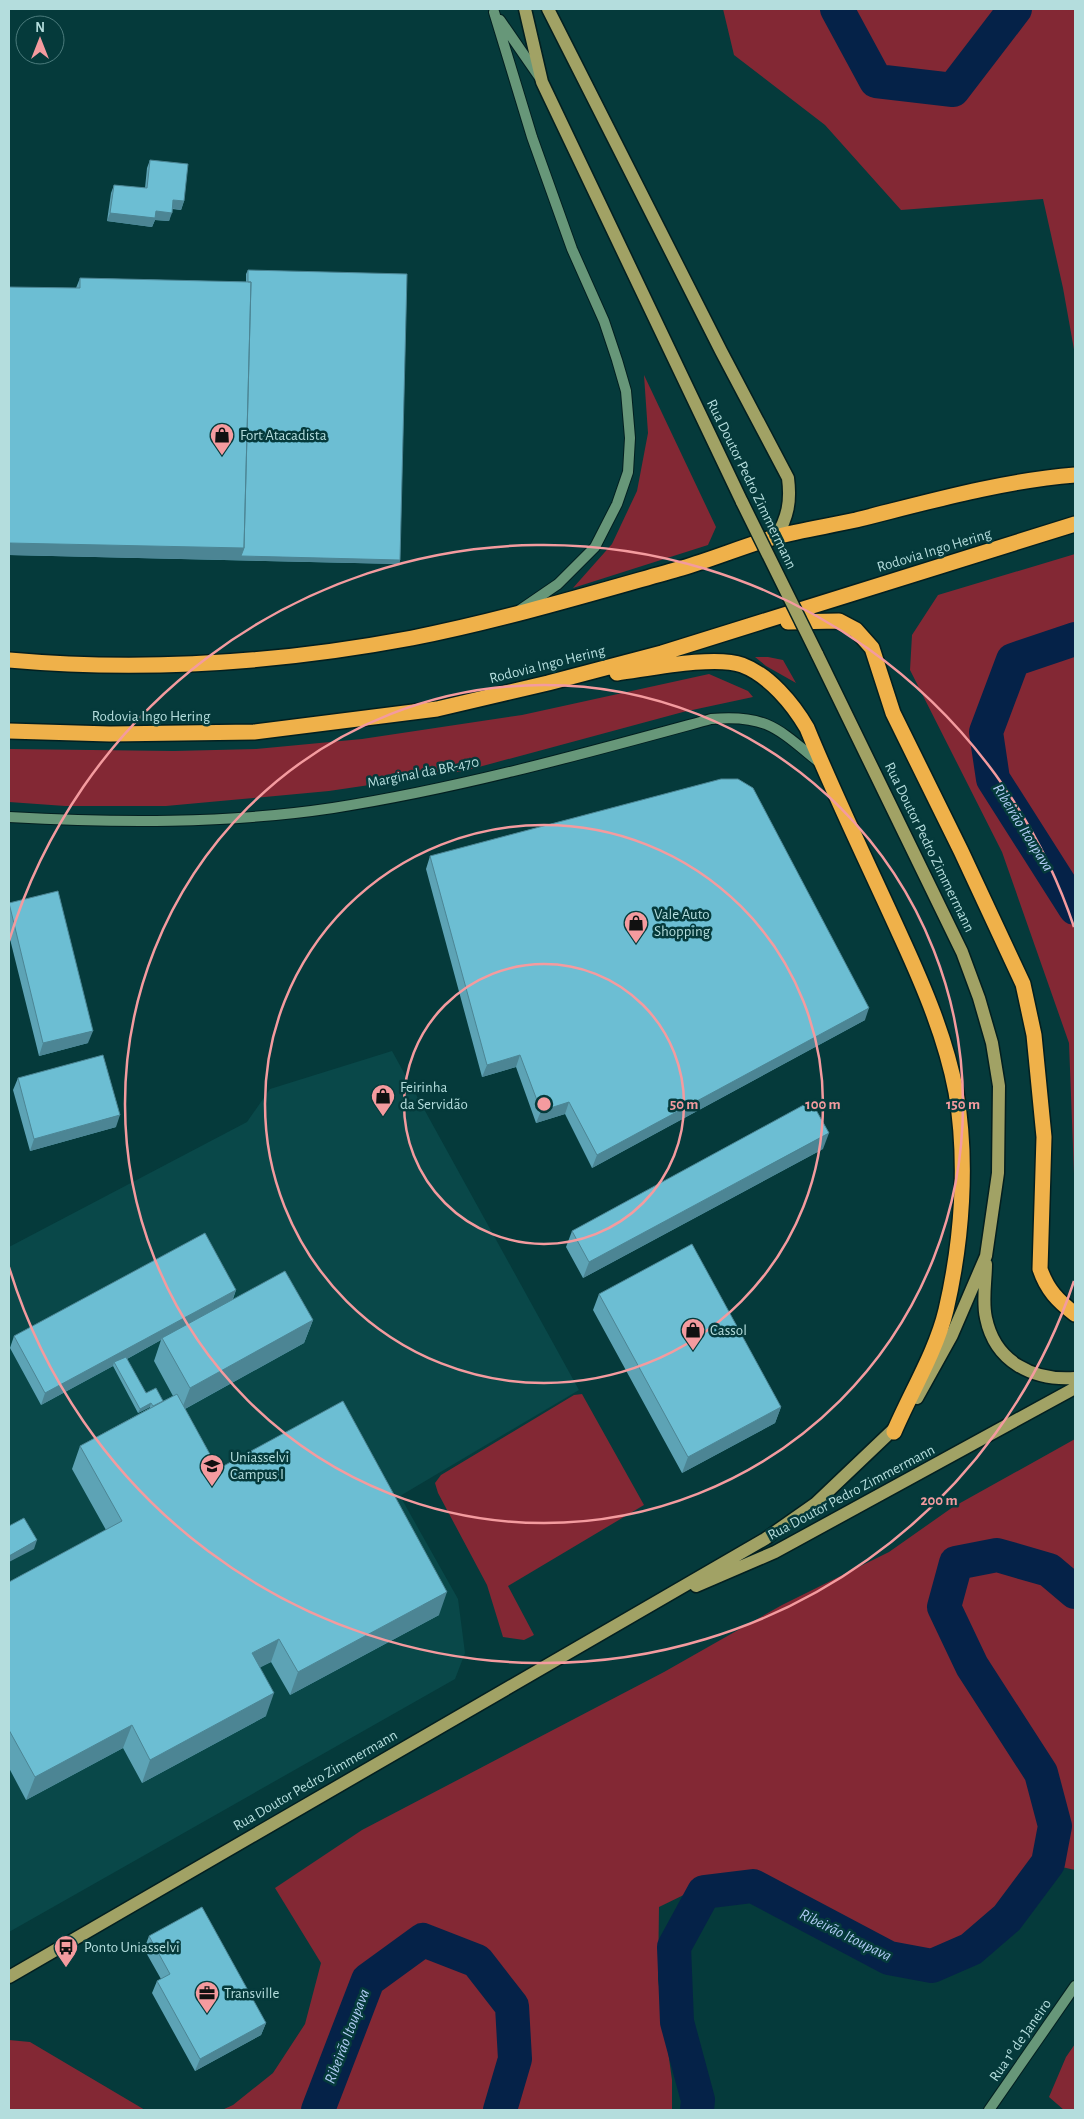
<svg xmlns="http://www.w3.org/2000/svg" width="1084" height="2119" viewBox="0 0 1084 2119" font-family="'Alegreya Sans',sans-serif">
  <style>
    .built { fill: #094849 }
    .green { fill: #832834 }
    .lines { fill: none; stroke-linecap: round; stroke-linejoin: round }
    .river { stroke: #052248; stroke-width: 34 }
    .secondary-casing { stroke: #031f20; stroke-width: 12 }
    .primary-casing { stroke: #031f20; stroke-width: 15 }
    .highway-casing { stroke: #031f20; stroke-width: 18 }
    .secondary { stroke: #679779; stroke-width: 10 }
    .primary { stroke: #a1a265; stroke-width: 12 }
    .highway { stroke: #efb14a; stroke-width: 15 }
    .primary-bridge-casing { stroke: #031f20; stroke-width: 15; stroke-linecap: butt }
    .primary-bridge { stroke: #a1a265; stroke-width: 12 }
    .wall { fill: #5da3b5; fill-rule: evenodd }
    .shaded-wall { fill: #4c8594 }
    .building { fill: #6cbed3; stroke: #4c8594 }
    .ring { fill: none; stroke: #f49b9f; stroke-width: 2.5 }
    .labels { text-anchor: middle; stroke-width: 5; stroke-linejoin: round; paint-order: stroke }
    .poi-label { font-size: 15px; fill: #b4dddd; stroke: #053a3b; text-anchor: start }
    .street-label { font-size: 15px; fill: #b4dddd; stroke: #053a3b }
    .water-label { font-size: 16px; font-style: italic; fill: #afcbf3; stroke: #053a3b }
    .centre { fill: #f49b9f; stroke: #053a3b; stroke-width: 2.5 }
    .ring-label { font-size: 15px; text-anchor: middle; font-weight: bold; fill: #f49b9f; stroke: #053a3b; stroke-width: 5; stroke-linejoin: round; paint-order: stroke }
  </style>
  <rect width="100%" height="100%" fill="#053a3b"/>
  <!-- built -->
  <path class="built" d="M392,1051l187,339 -179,106 58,103 7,54 -10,26 -446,253v-685l238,-125 23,-33z"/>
  <!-- green -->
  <path class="green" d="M723,9h352v346l-12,-67 -20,-89 -142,11 -76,-85 -91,-70z
    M644,375l72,152 -8,18 -135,43 39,-44 25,-53 11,-58z
    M1075,554v646l-6,-157 -67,-191 -92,-182 2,-35 26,-40z
    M755,657h13l15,3 13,23 -30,-17z
    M709,674l39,17 5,6 -70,15 -219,59 -135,20 -163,15h-101l-56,-4v-53l165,2 82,-2 106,-10 160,-24z
    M582,1394l62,111 -136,81 26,49 -10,5 -21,-3 -16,-52 -49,-92 -3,-10 6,-8 133,-80z
    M1075,1439v431l-44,-10c-19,66 -82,113 -151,83 -27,-12 -49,-37 -77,-48 -23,-10 -48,-16 -72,-23l-72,35 -1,72 14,101v30h-450l11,-5 40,-32 32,-49 16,-61 -46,-75 87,-58 302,-158 118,-67 107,-53 64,-45z
    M9,2040l21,2 115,68h-136z
    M1075,2044v66h-11l-15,-13 17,-40z"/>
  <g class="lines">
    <!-- river -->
    <path class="river" d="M837,9l39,72 77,9 62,-81
      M1075,639l-62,21 -27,72 7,47 82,129
      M318,2110l50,-130 55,-40 54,21 35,45 3,53 -15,51
      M697,2110l1,-10 -21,-78 -3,-75 30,-55 49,-6 136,72 43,8 39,-17 36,-31 41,-55 7,-37 -14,-53 -69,-107 -28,-59 12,-44 41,-8 52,15 26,22"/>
    <!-- secondary casing -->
    <g class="secondary-casing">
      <path id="secondary" d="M494,12l38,125 40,112 32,72 13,39 9,31 4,47 -2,34 -11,32 -22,43 -37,37 -38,26
        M500,20l40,58
        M9,817c107,6 217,7 324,-9 128,-20 253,-55 378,-89 56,-5 67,10 109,44
        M989,2110l86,-124"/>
    </g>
    <!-- primary casing -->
    <g class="primary-casing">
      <path id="primary" d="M525,9l17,73 200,420
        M548,9l173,342 67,127c3,23 0,39 -12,59
        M817,654l145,298 17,46 13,45 7,43 -1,87 -12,83 -34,79 -35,63
        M986,1264c0,17 -4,37 0,54 9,44 47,63 89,60
        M696,1586l79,-34 300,-164
        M9,1977l756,-438 50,-35 83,-79"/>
    </g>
    <!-- highway casing -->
    <g class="highway-casing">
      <path id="highway" d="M788,622l51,-1 17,9 16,18 21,65 68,138 62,133 11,51 10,102 -4,132c7,21 18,32 35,45
        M9,660c134,12 270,3 403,-22 91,-18 181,-45 270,-70 31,-9 62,-22 93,-31 27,-7 54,-11 81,-17 72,-18 145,-39 219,-45
        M617,673c31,-4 97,-18 125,-8 27,10 51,39 65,63 29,71 63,140 95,211 22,48 44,100 54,153 12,70 6,149 -10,218 -10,42 -35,82 -52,122
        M9,731l101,3 144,-2 183,-23 111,-26 114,-30 413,-129"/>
    </g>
    <!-- secondary -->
    <use href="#secondary" class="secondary"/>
    <!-- primary -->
    <use href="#primary" class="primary"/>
    <!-- highway -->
    <use href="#highway" class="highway"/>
    <!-- primary-bridge casing -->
    <g class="primary-bridge-casing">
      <path id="primary-bridge" d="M742,502l75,152"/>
    </g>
    <!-- primary-bridge -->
    <use href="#primary-bridge" class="primary-bridge"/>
  </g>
  <!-- wall -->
  <path class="wall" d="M150,160l34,41 -3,9 -9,-1 -3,12 -14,-1 -3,7 -45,-6 4,-28 3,-8 31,3 2,-20z
    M248,270l152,290 -1,4 -390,-9 67,-267 4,-10 166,4v-8z
    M430,856l435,164 -273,148 -27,-54 -29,9 -20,-56 -34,10 -56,-208z
    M9,903l79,140 -49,13 -30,-121z
    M18,1078l98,49 -86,24 -17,-61z
    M823,1149l-240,129 -17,-31 6,-16z
    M236,1290l-3,9 80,21 -9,23 -119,66 33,60 221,146 -149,80 -19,-33 -11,5 6,49 -124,67 -19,-35 -97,52 -17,-32v-186l97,-52 -34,-61 8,-23 70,-38v-1l-12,6 -25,-47 -72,39 -31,-57 4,-12zM161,1340l-7,21 19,35 -10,5 -17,-8 -19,-34z
    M599,1294l182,113 -6,16 -93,50 -89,-163z
    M149,1936l117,87 -5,12 -66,36 -43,-78 5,-12 4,-2 -17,-30z"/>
  <!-- shaded-wall -->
  <path class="shaded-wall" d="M173,200l11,1 -3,9 -11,-2z
    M156,211l16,2 -3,8 -14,-1 -3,7 -45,-6 3,-8z
    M9,543l235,5 156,12 -1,4 -390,-9z
    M869,1008l-4,12 -273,148 5,-13z
    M93,1031l-5,12 -49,13 4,-13z
    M520,1055l-4,12 -34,10 5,-12z
    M569,1102l-4,12 -29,9 5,-12z
    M120,1115l-4,12 -86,24 4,-12z
    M829,1133l-6,16 -240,129 6,-16z
    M236,1290l-5,13 -69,35 -1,2 -45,25 -2,-3 -1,4 -72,39 4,-12z
    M313,1320l-9,23 -123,68 9,-23z
    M151,1403l-1,4 -12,6 2,-4z
    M781,1407l-6,16 -93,50 6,-16z
    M37,1540l-3,9 -25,13v-6z
    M447,1592l-8,23 -149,80 8,-23z
    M279,1639l-8,23 -27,14 8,-23z
    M274,1693l-8,23 -124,67 8,-23z
    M132,1725l-9,23 -97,52 9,-23z
    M266,2023l-5,12 -66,36 5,-12z"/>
  <!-- building -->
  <path class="building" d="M150,160l38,4 -4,37 -11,-1 -1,13 -16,-2 -1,7 -45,-5 4,-28 33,3z
    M248,270l159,4 -7,286 -159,-4 3,-8 7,-266h-3z
    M80,278l171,4 -7,266 -235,-5v-256l71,1z
    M721,779h17l15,9 116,220 -272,147 -28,-53 -28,9 -21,-56 -33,10 -57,-209z
    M58,891l35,140 -50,12 -34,-140z
    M103,1055l17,60 -86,24 -16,-61z
    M811,1101l18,32 -240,129 -17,-31z
    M205,1233l31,57 -191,103 -31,-57z
    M692,1244l89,163 -93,50 -89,-163z
    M285,1271l28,49 -123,68 -28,-50z
    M126,1357l20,36 10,-5 7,13 -10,5 -2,-3 -11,6 -26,-47z
    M177,1394l41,75 125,-68 104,191 -149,80 -19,-33 -27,14 22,40 -124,67 -18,-35 -97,52 -26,-47v-148l113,-61 -42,-75z
    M24,1518l13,22 -28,16v-30z
    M202,1907l64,116 -66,36 -43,-78 13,-7 -21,-38z"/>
  <!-- distance rings -->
  <g class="ring">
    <circle cx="544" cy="1104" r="140"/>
    <circle cx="544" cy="1104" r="279"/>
    <circle cx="544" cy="1104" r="419"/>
    <path d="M1074 1281A559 559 0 0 1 9 1267M9 941A559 559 0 0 1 1074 927"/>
  </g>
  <!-- icons -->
  <defs>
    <g id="shop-pin" transform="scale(1.25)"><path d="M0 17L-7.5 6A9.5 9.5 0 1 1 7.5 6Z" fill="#f49b9f" stroke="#053a3b"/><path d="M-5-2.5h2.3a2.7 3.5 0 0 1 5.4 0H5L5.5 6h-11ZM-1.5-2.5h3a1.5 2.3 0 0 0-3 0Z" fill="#111"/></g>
    <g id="university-pin" transform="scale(1.25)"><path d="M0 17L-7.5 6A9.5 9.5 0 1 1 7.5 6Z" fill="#f49b9f" stroke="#053a3b"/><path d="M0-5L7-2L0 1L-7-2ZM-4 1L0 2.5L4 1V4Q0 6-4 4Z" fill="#111"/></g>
    <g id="bus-pin" transform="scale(1.25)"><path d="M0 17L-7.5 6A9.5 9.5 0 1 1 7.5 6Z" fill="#f49b9f" stroke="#053a3b"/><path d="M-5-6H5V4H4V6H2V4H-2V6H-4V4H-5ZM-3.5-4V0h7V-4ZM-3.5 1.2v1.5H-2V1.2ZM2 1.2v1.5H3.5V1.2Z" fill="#111"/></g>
    <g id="office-pin" transform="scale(1.25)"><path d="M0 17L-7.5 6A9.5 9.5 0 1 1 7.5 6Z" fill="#f49b9f" stroke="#053a3b"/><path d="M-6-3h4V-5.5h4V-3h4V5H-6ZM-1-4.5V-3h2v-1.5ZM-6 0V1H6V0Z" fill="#111"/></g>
  </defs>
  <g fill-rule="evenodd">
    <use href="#shop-pin" x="222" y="435"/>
    <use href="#shop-pin" x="636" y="923"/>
    <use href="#shop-pin" x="383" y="1096"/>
    <use href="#shop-pin" x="693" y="1330"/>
    <use href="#university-pin" x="212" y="1466"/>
    <use href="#bus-pin" x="66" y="1947"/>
    <use href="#office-pin" x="207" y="1993"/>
  </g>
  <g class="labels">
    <!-- poi labels -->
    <g class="poi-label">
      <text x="240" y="440">Fort Atacadista</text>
      <text x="654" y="919">Vale Auto<tspan x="654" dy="17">Shopping</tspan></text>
      <text x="400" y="1092">Feirinha<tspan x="400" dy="17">da Servidão</tspan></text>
      <text x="710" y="1335">Cassol</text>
      <text x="230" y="1462">Uniasselvi<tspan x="230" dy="17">Campus I</tspan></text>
      <text x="84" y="1952">Ponto Uniasselvi</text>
      <text x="224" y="1998">Transville</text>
    </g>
    <!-- street labels -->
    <g class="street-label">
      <text transform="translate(752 484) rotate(64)" y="5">Rua Doutor Pedro Zimmermann</text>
      <text transform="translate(934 550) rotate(-17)" y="5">Rodovia Ingo Hering</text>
      <text transform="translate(547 664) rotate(-14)" y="5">Rodovia Ingo Hering</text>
      <text x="151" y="721">Rodovia Ingo Hering</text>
      <text transform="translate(423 772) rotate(-11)" y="5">Marginal da BR-470</text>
      <text transform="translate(930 847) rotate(64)" y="5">Rua Doutor Pedro Zimmermann</text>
      <text transform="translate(851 1492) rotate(-28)" y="5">Rua Doutor Pedro Zimmermann</text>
      <text transform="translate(315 1780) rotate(-30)" y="5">Rua Doutor Pedro Zimmermann</text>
      <text transform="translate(1020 2040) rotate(-55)" y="5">Rua 1º de Janeiro</text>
    </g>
    <!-- water labels -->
    <g class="water-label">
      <text transform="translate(1024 827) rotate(58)" y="6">Ribeirão Itoupava</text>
      <text transform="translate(846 1934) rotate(26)" y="6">Ribeirão Itoupava</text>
      <text transform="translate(346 2036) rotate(-69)" y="6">Ribeirão Itoupava</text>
    </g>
  </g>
  <circle cx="544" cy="1104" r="8" class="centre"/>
  <g class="ring-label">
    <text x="684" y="1109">50 m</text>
    <text x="823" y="1109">100 m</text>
    <text x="963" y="1109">150 m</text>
    <text x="939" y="1505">200 m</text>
  </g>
  <!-- border -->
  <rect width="1084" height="2119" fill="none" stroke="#b4dddd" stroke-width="20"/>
  <!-- north arrow -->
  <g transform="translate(40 40)"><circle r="24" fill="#053a3b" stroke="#4b7b7c"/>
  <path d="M0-4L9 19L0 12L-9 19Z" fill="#f49b9f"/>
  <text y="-8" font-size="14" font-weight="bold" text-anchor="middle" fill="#b4dddd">N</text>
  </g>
</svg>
